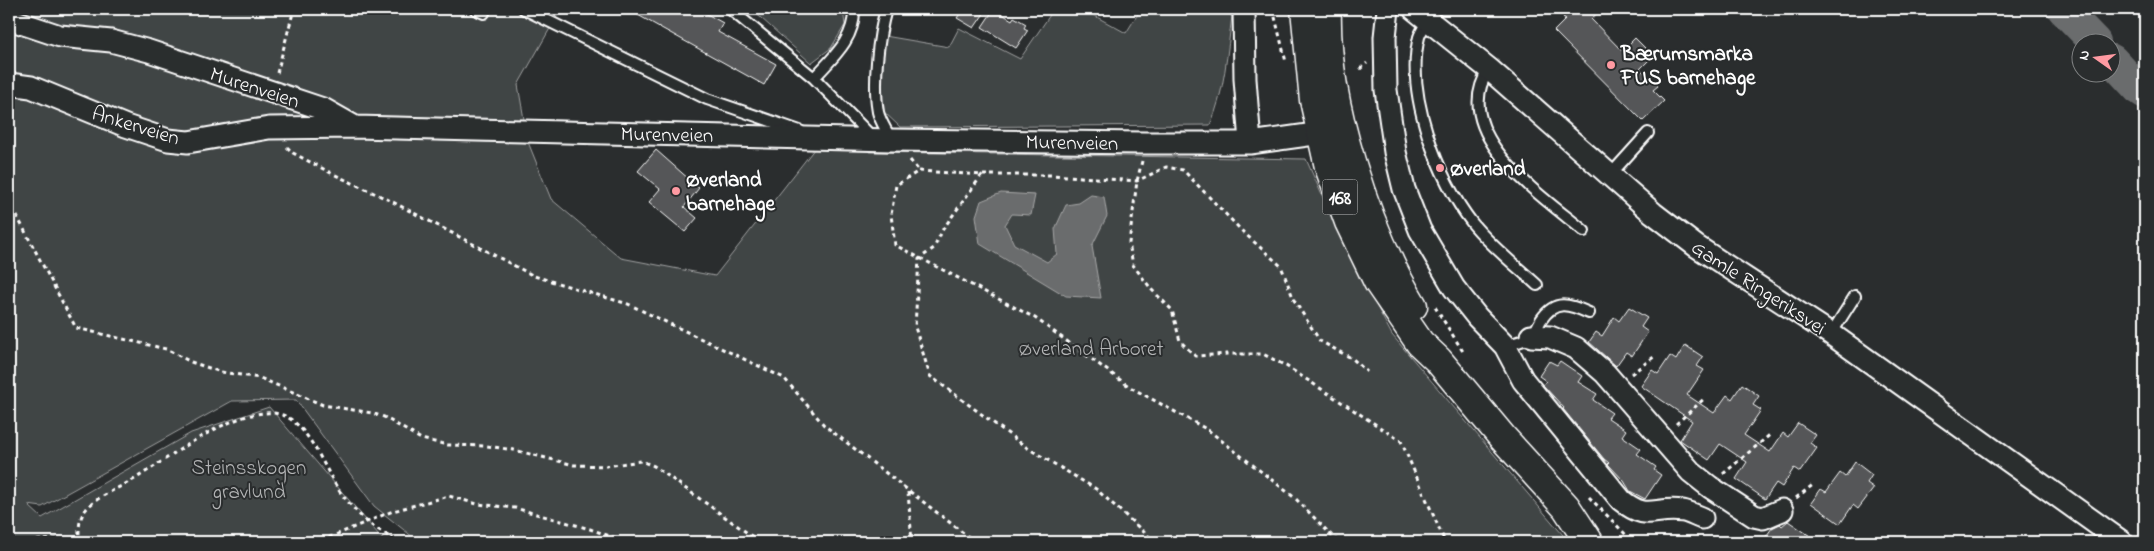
<svg xmlns="http://www.w3.org/2000/svg" width="2154" height="551" viewBox="0 0 2154 551" font-family="'Indie Flower',sans-serif">
  <style>
    .green { fill: #414445; stroke: #a0a2a2 }
    .water { fill: #6a6c6d; stroke: #a6a7a7 }
    .lines { fill: none; stroke-linecap: round; stroke-linejoin: round }
    .river { stroke: #6a6c6d; stroke-width: 32 }
    .building { fill: #555758; stroke: #fff }
    .lane-casing { stroke: #fff; stroke-width: 14 }
    .street-casing { stroke: #fff; stroke-width: 25 }
    .primary-casing { stroke: #fff; stroke-width: 31 }
    .path { stroke: #fff; stroke-width: 3; stroke-dasharray: 4 4; stroke-linecap: butt }
    .lane { stroke: #2a2d2e; stroke-width: 10 }
    .street { stroke: #2a2d2e; stroke-width: 21 }
    .primary { stroke: #2a2d2e; stroke-width: 28 }
    .poi-dot { fill: #ff9aa2; stroke: #2a2d2e; stroke-width: 2 }
    .labels { text-anchor: middle; stroke-width: 4; stroke-linejoin: round; paint-order: stroke }
    .shield { fill: #2a2d2e; stroke: #bfc0c0; stroke-width: 1 }
    .shield-label { font-size: 20px; font-weight: bold; fill: #fff }
    .poi-label { font-size: 21px; font-weight: bold; fill: #fff; stroke: #2a2d2e; text-anchor: start }
    .street-label { font-size: 21px; fill: #fff; stroke: #2a2d2e }
    .park-label { font-size: 21px; fill: #b3b4b5; stroke: #2a2d2e }
  </style>
  <rect width="100%" height="100%" fill="#2a2d2e"/>
  <filter id="ink" filterUnits="userSpaceOnUse"><feTurbulence type="fractalNoise" baseFrequency=".02" numOctaves="2"/><feDisplacementMap in="SourceGraphic" scale="10" xChannelSelector="R" yChannelSelector="G"/><feConvolveMatrix kernelMatrix="1 2 1 2 8 2 1 2 1" color-interpolation-filters="sRGB"/></filter>
  <g filter="url(#ink)">
    <!-- green -->
    <path class="green" d="M9,9h552l-43,76 10,57 23,57 70,59 94,18 100,-128 58,-10 -4,14 437,7 37,84 49,92 177,207h-1150l-45,-36 -78,-106 -64,1 -190,106 -14,-2 14,13 149,-85 78,-26 116,135h-376z
      M751,9h92l2,16 -14,23 -20,15z
      M1054,9h28l44,24 15,-24h79l12,7c-5,36 -7,76 -22,109l-310,2 -17,-16 -4,-76 70,12 10,-19 61,31z"/>
    <!-- water -->
    <path class="water" d="M1001,193l34,2 -4,20 -19,-1 -7,11 9,19 33,18 10,-8 -2,-25 11,-24 13,-2 12,-8 13,2 3,19 -15,30 9,52 -35,-2 -86,-52 -4,-28 5,-15z"/>
    <g class="lines">
      <!-- river -->
      <path class="river" d="M2063,9l32,33
        M2112,60l27,29 6,4"/>
    </g>
    <!-- building -->
    <path class="building" d="M627,9h71l25,14 -5,9 58,32 -12,21z
      M963,9h24l-13,19 -17,-10z
      M994,9l18,11 2,-3 12,7 -2,4 4,2 -12,18 -34,-21z
      M1571,9h31l-11,10 31,32 13,-13 18,18 -13,13 18,17 -5,4 11,11 -21,20 -89,-90 12,-12 -3,-2z
      M656,150l43,38 -15,19 13,11 -12,14 -36,-30 11,-13 -22,-18z
      M1629,307l18,11 -6,9 7,5 -16,24 -6,-4 -10,14 -27,-24 7,-10 6,4 12,-19 5,4z
      M1685,345l18,12 -6,9 7,4 -17,25 27,18 13,-18 5,4 10,-15 17,12 -6,9 8,5 -17,25 26,17 13,-19 5,4 10,-14 18,12 -6,8 7,5 -17,24 -6,-4 -12,19 -6,-4 -11,16 -29,-20 11,-17 -27,-18 -11,16 -29,-20 12,-19 -51,-35 11,-16 6,4 12,-18 6,4z
      M1549,361l8,4 3,-4 22,15 -4,6 19,12 -4,6 19,13 -4,5 18,12 -4,6 19,13 -4,5 19,13 -2,3 7,5 -16,24 -15,-8 -6,-10 -16,-17 1,-1 -5,-4 -41,-50 1,-1 -21,-23 3,-4 -7,-5z
      M1855,462l17,13 -5,8 7,5 -16,21 -5,-4 -13,19 -29,-21 10,-14 5,3 14,-19 5,4z
      M1788,521l31,21h-57l10,-14 8,-4 2,2z"/>
    <g class="lines">
      <!-- lane casing -->
      <g class="lane-casing">
        <path id="lane" d="M475,9l9,4
          M524,9l183,90 93,32
          M730,9l84,69 59,60
          M886,9c-8,28 -13,74 -8,103 2,9 9,19 13,28
          M1428,20c-3,6 -7,11 -9,17 -14,57 19,142 54,187 19,23 42,41 64,61
          M1489,69c-42,64 53,127 95,162
          M814,78c19,-21 41,-39 40,-69
          M1610,175l38,-42
          M1831,334l24,-38
          M1505,346c8,-3 20,-5 26,-10 4,-3 7,-11 10,-16 14,-21 28,-16 48,-7"/>
      </g>
      <!-- street casing -->
      <g class="street-casing">
        <path id="street" d="M1244,9l1,70 5,64
          M1388,9l-3,28 1,53 9,62 9,37 16,41 34,58 23,29 28,29 18,34 98,120c28,23 33,6 62,11 6,1 13,5 19,7
          M1414,9l75,60 164,144 43,33 135,88 291,208
          M9,19l51,17 51,5 38,10 174,58 30,17
          M9,84l22,3 95,39 42,14 20,2 81,-14 87,-1 535,13 254,3h105l86,-12
          M1531,336l19,1 26,11 29,25 86,99 19,15 44,29 9,2 19,-8"/>
      </g>
      <!-- primary casing -->
      <g class="primary-casing">
        <path id="primary" d="M1305,9l9,91 15,67 20,55 29,60 42,61 18,17 65,78 63,69 23,35
          M1327,9c-3,91 39,219 86,297"/>
      </g>
      <!-- path -->
      <path class="path" d="M1273,9l13,53
        M1360,69l7,-6
        M277,73l17,-64
        M287,147l6,6 38,20 58,27 145,76 94,28 156,74 40,47 151,117
        M910,160l9,11
        M1142,161l-5,20 -8,62 4,22 19,25 20,20 8,31 15,15 32,-2h36l23,12 115,75 44,101
        M982,175l-39,54 -9,19 -15,11 -4,68 15,49 96,71 70,42 59,53
        M9,201l67,127 90,21 25,13 30,10 39,6 63,27 49,8 12,4 37,22 27,6 39,1 27,4 60,15 32,1 35,-5 13,5 106,76
        M1435,307l29,46
        M1631,374l24,-18
        M1676,424l29,-26
        M1723,474l49,-41
        M908,492l4,50
        M1589,497l44,45
        M1796,498l18,-14
        M13,542l47,-3 20,3
        M79,542c0,-10 -1,-21 5,-30 11,-16 41,-26 57,-37 32,-20 105,-76 144,-59 27,13 41,58 58,80 7,8 15,18 23,25 9,8 22,13 31,21
        M322,542l6,-4 65,-27 56,-15 28,8 38,4 75,21 37,13
        M1338,542l-43,-44 -87,-68 -78,-43 -95,-69 -140,-73 -4,-30 5,-30 23,-14 63,4h71l84,6 29,-14 17,3 60,62 38,34 13,34 26,41 33,18 14,13"/>
      <!-- lane -->
      <use href="#lane" class="lane"/>
      <!-- street -->
      <use href="#street" class="street"/>
      <!-- primary -->
      <use href="#primary" class="primary"/>
    </g>
  </g>
  <!-- markers -->
  <g class="poi-dot">
    <circle cx="1611" cy="65" r="5"/>
    <circle cx="1440" cy="168" r="5"/>
    <circle cx="676" cy="191" r="5"/>
  </g>
  <g class="labels">
    <!-- shield labels -->
    <rect class="shield" x="1322.5" y="179.5" width="35" height="35" rx="4"/>
    <g class="shield-label">
      <text x="1340" y="204">168</text>
    </g>
    <!-- poi labels -->
    <g class="poi-label">
      <text x="1621" y="60">Bærumsmarka<tspan x="1621" dy="24">FUS barnehage</tspan></text>
      <text x="1450" y="175">Øverland</text>
      <text x="686" y="186">Øverland<tspan x="686" dy="24">barnehage</tspan></text>
    </g>
    <!-- street labels -->
    <g class="street-label">
      <text transform="translate(255 87) rotate(18)" y="7">Murenveien</text>
      <text transform="translate(136 125) rotate(17)" y="7">Ankerveien</text>
      <text transform="translate(667 134) rotate(1)" y="7">Murenveien</text>
      <text transform="translate(1072 142) rotate(1)" y="7">Murenveien</text>
      <text transform="translate(1759 287) rotate(33)" y="7">Gamle Ringeriksvei</text>
    </g>
    <!-- park labels -->
    <g class="park-label">
      <text x="1091" y="355">Øverland Arboret</text>
      <text x="249" y="474">Steinsskogen<tspan x="249" dy="24">gravlund</tspan></text>
    </g>
  </g>
  <!-- margin -->
  <rect width="2154" height="551" fill="none" stroke="#2a2d2e" stroke-width="30"/>
  <rect x="15" y="15" width="2124" height="521" fill="none" stroke="#fff" stroke-width="2" filter="url(#ink)"/>
  <!-- north arrow -->
  <g transform="translate(2096 58) rotate(284)"><circle r="24" fill="#2a2d2e" stroke="#7f8182"/>
  <path d="M0-4L9 19L0 12L-9 19Z" fill="#ff9aa2"/>
  <text y="-8" font-size="14" font-weight="bold" text-anchor="middle" fill="#ffffff">N</text>
  </g>
</svg>
